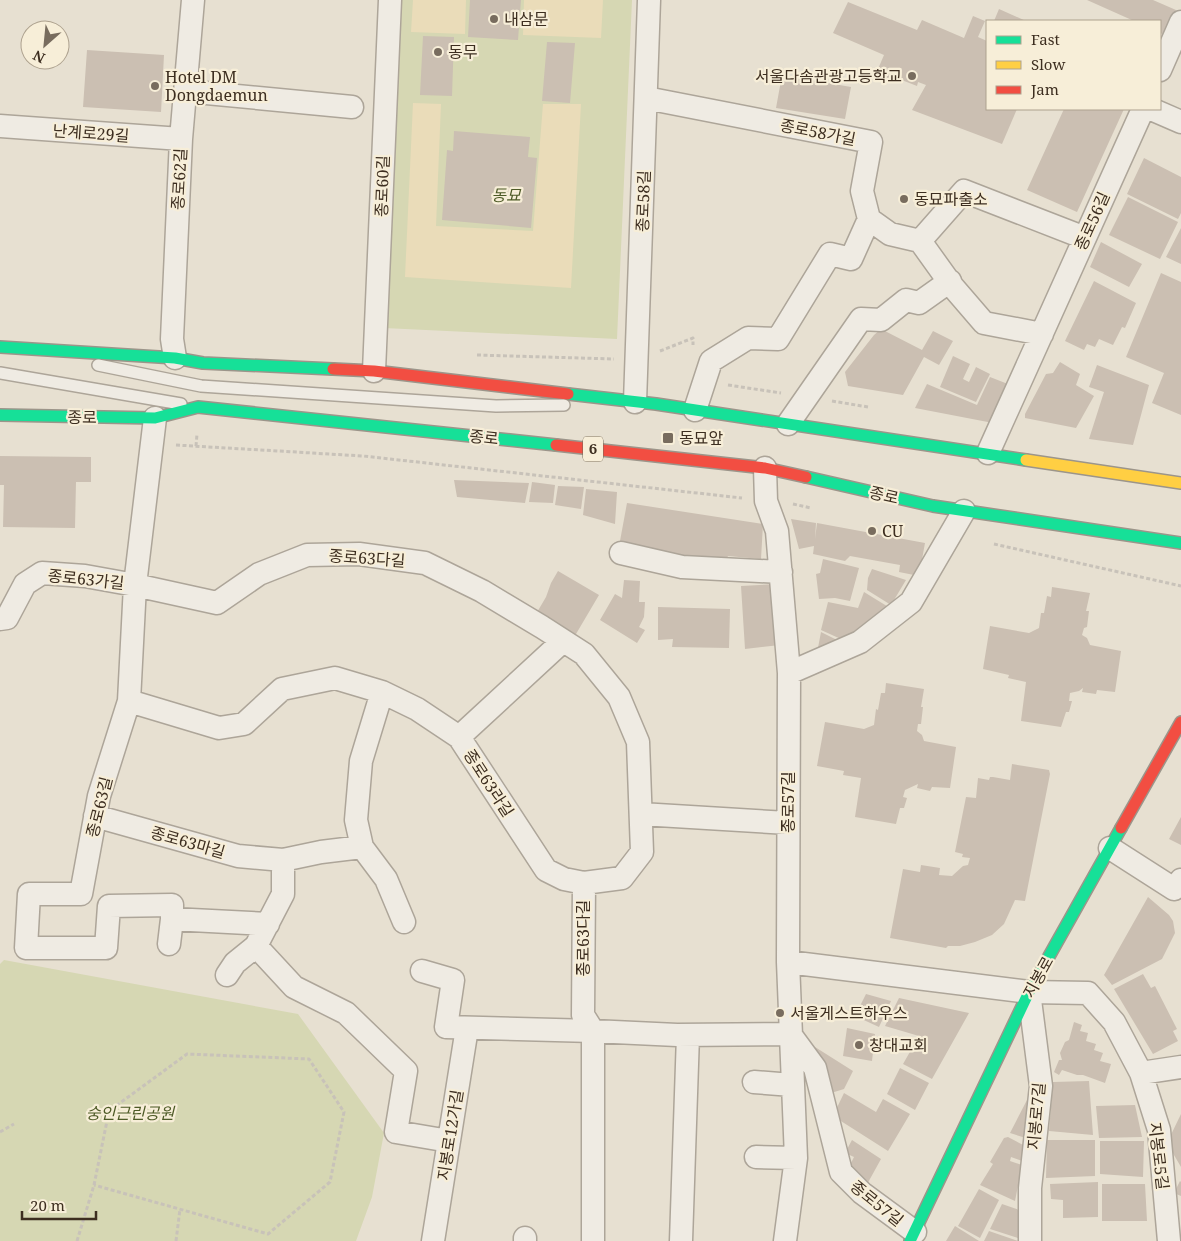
<svg xmlns="http://www.w3.org/2000/svg" width="1181" height="1241" viewBox="0 0 1181 1241" font-family="'Noto Serif','Noto Sans KR',serif">
  <style>
    .green { fill: #d6d7b3 }
    .sand { fill: #eadcb9 }
    .building { fill: #cbbfb2 }
    .lines { fill: none; stroke-linecap: round; stroke-linejoin: round }
    .lane-casing { stroke: #ada599; stroke-width: 14 }
    .street-casing { stroke: #ada599; stroke-width: 25 }
    .fast-casing { stroke: #9c958a; stroke-width: 14 }
    .slow-casing { stroke: #9c958a; stroke-width: 14 }
    .jam-casing { stroke: #9c958a; stroke-width: 14 }
    .path { stroke: #c8c2b9; stroke-width: 3; stroke-dasharray: 4 2.5; stroke-linecap: butt }
    .lane { stroke: #efebe3; stroke-width: 11 }
    .street { stroke: #efebe3; stroke-width: 22 }
    .fast { stroke: #16e098; stroke-width: 11 }
    .slow { stroke: #ffcf43; stroke-width: 11 }
    .jam { stroke: #f24e42; stroke-width: 11 }
    .poi-dot { fill: #786c5e; stroke: #f7eed8; stroke-width: 2 }
    .labels { text-anchor: middle; stroke-width: 4.5; stroke-linejoin: round; paint-order: stroke }
    .shield { fill: #f7eed8; stroke: #756857; stroke-width: 1 }
    .shield-label { font-size: 15px; font-weight: bold; fill: #3d2e20 }
    .poi-label { font-size: 16px; fill: #3d2e20; stroke: #f7eed8; text-anchor: start }
    .street-label { font-size: 16px; fill: #3d2e20; stroke: #f7eed8 }
    .park-label { font-size: 16px; font-style: italic; fill: #4d5a26; stroke: #f7eed8 }
  </style>
  <rect width="100%" height="100%" fill="#e7e0d1"/>
  <!-- green -->
  <path class="green" d="M398,0h234l-15,339 -233,-11z
    M4,960l294,54 86,119 -12,64 -16,44h-356v-277z"/>
  <!-- sand -->
  <path class="sand" d="M413,0h53l-1,34 -54,-2z
    M524,0h79l-2,38 -78,-3z
    M413,103l28,1 -5,122 97,5 10,-127h38l-10,184 -166,-11z"/>
  <!-- building -->
  <path class="building" d="M470,0h51l-3,40 -50,-3z
    M1087,0h66l23,10 -11,25 -5,-2v-12h-26z
    M848,2l69,28 5,-10 42,18 9,-22 12,5 -7,16 9,4v68h30l-15,35 -90,-34 14,-25 -8,-3 -1,4 -23,-9 -3,5 -16,-6 9,-21 -51,-22z
    M999,9l27,12h-32z
    M423,36l31,1 -2,59 -32,-1z
    M547,42l28,1 -5,60 -28,-2z
    M87,50l77,5 -3,57 -78,-5z
    M782,75l69,12 -6,32 -69,-11z
    M1064,109h60l-47,103 -50,-22z
    M454,131l76,6 -2,20 9,1 -6,70 -89,-8 5,-70 6,1z
    M1144,158l37,19v36l-3,6 -51,-25z
    M1128,197l50,25 -18,37 -51,-24z
    M1181,228v36l-15,-7z
    M1101,242l41,22 -13,23 -39,-20z
    M1161,273l20,9v133l-29,-12 12,-30 -38,-16z
    M1094,281l42,22 -11,25 -3,-1 -9,18 -14,-6 -4,8 -8,-3 -3,6 -19,-9z
    M881,329l41,21 11,-19 20,10 -14,24 -15,-8 -21,38 -55,-9 -3,-14 29,-37z
    M953,356l17,8 -7,15 6,3 7,-15 14,7 -14,28 -36,-15z
    M1060,362l20,12 -4,11 18,11 -18,32 -51,-10v-4l21,-40 7,-1z
    M1097,365l52,20 -16,60 -44,-6 15,-47 -15,-5z
    M990,377l23,9 -20,37 -78,-15 12,-24 50,21z
    M0,456l91,1v25h-15l-1,46 -72,-1 1,-42h-4z
    M454,480l75,3 -4,20 -68,-6z
    M532,482l23,3 -2,18 -24,-1z
    M558,486l26,1 -3,22 -26,-4z
    M586,489l31,3 -2,32 -32,-9z
    M627,503l136,21 -2,35 -33,-3 -2,4 -22,-1 -50,-9 -34,-9z
    M791,519l25,4 -1,16 2,-16 108,20 -6,33 -20,-4 1,-7 -50,-9 -5,5 -32,-7 1,-8 -15,3z
    M823,559l36,9 -9,33 -15,-3 -16,1 -3,-25 4,-1z
    M872,569l34,11 -15,25 -24,-15 1,-12z
    M558,571l41,24 -23,39 -4,1 -36,-21 10,-17 5,-14z
    M624,580l16,1 -1,21h6l-1,15 -5,10 6,3 -8,13 -37,-23 15,-26 7,4z
    M777,584l3,61 -35,4 -4,-63z
    M1052,587l38,6 -4,18h3l-2,16 -3,1 -2,7 5,3 3,7 31,6 -6,41 -18,-2 -1,4 -14,-2 1,-4 -4,3 -9,2 -1,8h3l-3,11h-3l-5,15 -40,-6 5,-39 -18,-4 1,-3 -26,-6 7,-43 39,7 10,-5 2,-15h3l3,-17 4,1z
    M864,592l26,16 -6,11 -41,21 -22,-10 7,-28 30,6z
    M658,607l72,2 -1,39 -57,-1 1,-8 -15,1z
    M821,632l18,9 -22,12z
    M886,683l38,6 -3,18h2l-2,17h-3l-1,7 5,4 2,6 32,6 -6,41 -18,-1 -2,4 -13,-3 1,-4 -13,6 -2,7 4,1 -3,10h-4l-4,16 -41,-7 6,-39 -18,-3 1,-4 -27,-5 8,-44 39,7 10,-4 2,-16 2,1 3,-17h4z
    M1012,764l37,6 1,4 -25,127 -10,-1 -11,24 -12,11 -17,7 -15,4h-12l-2,2 -56,-10 13,-69 17,3 1,-7 19,3 -1,7 13,1 11,-10 5,-1 2,-7 -8,-1 1,-3 -8,-2 11,-55 10,1 2,-20 11,2 1,-3h3l17,3z
    M1181,817v28l-12,-6z
    M1148,897l21,18 4,6 2,12 -13,26 -50,26 -8,-10z
    M1143,974l8,14 4,-2 22,43 -4,2 5,10 -25,13 -39,-65z
    M866,994l25,7 -12,26 -24,-11z
    M899,998l70,15 -37,66 -29,-15 16,-28 -34,-10z
    M1074,1022l8,3 -2,6 8,2 -2,8 10,3 -2,6 9,3 -3,8 11,3 -6,19 -22,-8h-6l-15,-5 -3,5 -5,-3 5,-12h3l-2,-7 5,-11 4,-2z
    M847,1028l28,6 -3,27 -29,-5z
    M815,1047l38,24 -9,18 -13,4z
    M900,1068l29,15 -14,27 -28,-16z
    M1089,1081l4,54 -44,-4 4,-49z
    M844,1093l32,19 7,-13 27,15 -22,37 -55,-35z
    M1027,1100l7,3 -5,36 -19,-6z
    M1135,1105l7,32 -43,1 -3,-32z
    M1181,1114v53l-14,-24z
    M1008,1137l15,8 -1,16 -11,-4 -1,4 12,4 -7,36 -35,-16 13,-21 -3,-2 14,-24z
    M852,1140l29,19 -16,29 -18,-17 7,-14 -9,-4z
    M1047,1140h48v36l-49,2z
    M1100,1141h44l-1,36 -43,-3z
    M1180,1181l1,1v14l-7,-3z
    M1098,1182v35l-35,1v-18l-12,-1 -1,-15z
    M1102,1184h43l2,37h-45z
    M979,1189l20,11 -19,38 -22,-12z
    M1002,1204l20,7 -1,28 -31,-10z
    M955,1226l24,15h-33z
    M989,1231l29,10h-34z"/>
  <g class="lines">
    <!-- lane casing -->
    <g class="lane-casing">
      <path id="lane" d="M98,365l103,21 295,20 68,-1
        M0,373l181,31"/>
    </g>
    <!-- street casing -->
    <g class="street-casing">
      <path id="street" d="M1160,70l21,-48
        M185,91l167,16
        M646,98l225,44 -9,49 7,28 21,15 30,7 44,-50 121,47
        M1151,109l30,13
        M0,126l181,13
        M920,241l33,46 31,36 58,11
        M175,358l-3,-19 9,-200 12,-139
        M374,371l16,-371
        M635,402l14,-402
        M695,410l16,-49 37,-23 30,1 52,-85 21,5 18,-40
        M155,418l-20,167 -6,116 -30,95 -18,98h-52l-3,54h80l3,-42 63,-1v14l96,5
        M788,424l73,-105 20,1 25,-20 13,3 31,-22
        M988,453l155,-344
        M765,468l1,33 11,30 12,142 -1,289 8,196 -11,83
        M621,553l61,14 99,5
        M0,619l7,-1 18,-34 17,-11 43,3 50,9 82,18 42,-29 48,-19 52,-1 66,9 57,28 60,36 42,27 35,43 19,45 4,110 -20,26 -38,5 -20,-4 -18,-9 -87,-133 -42,-28 -35,-17 -47,-14 -53,11 -38,35 -25,4 -90,-27
        M789,673l71,-31 51,-40 53,-91
        M382,692l-21,69 -5,59 6,27 24,32 18,43
        M459,737l104,-96
        M641,814l147,9
        M95,816l143,40 45,4 38,-8 41,-5
        M1110,848l64,41 7,-9
        M584,883l-1,132 10,16
        M169,944l3,-25
        M256,946l38,41 52,26 60,58 -10,61 53,9
        M788,962l241,30 59,1 26,29 27,51 18,57 10,111
        M422,971l31,9 -7,47 147,4 84,4 113,-1
        M227,975l8,-12 21,-17 27,-52v-34
        M1029,992l12,94 -11,102v53
        M593,1031v210
        M790,1034l25,34 26,104 21,21 53,39
        M1141,1073l40,-6
        M754,1082l38,3
        M756,1157l40,1
        M525,1238v3
        M433,1241l34,-213
        M681,1241l7,-206"/>
    </g>
    <!-- fast casing -->
    <g class="fast-casing">
      <path id="fast" d="M0,347l175,11 28,5 130,6
        M568,394l88,10 370,56
        M0,415l155,3 43,-11 358,38
        M806,477l127,29 248,37
        M910,1241l119,-249 92,-164"/>
    </g>
    <!-- slow casing -->
    <g class="slow-casing">
      <path id="slow" d="M1026,460l155,23"/>
    </g>
    <!-- jam casing -->
    <g class="jam-casing">
      <path id="jam" d="M333,369l41,2 194,23
        M556,445l209,23 41,9
        M1121,828l60,-106"/>
    </g>
    <!-- path -->
    <path class="path" d="M660,351l33,-13v7
      M477,355l137,4
      M728,385l53,8
      M832,401l36,6
      M176,445l187,11 379,42
      M196,446l1,-12
      M793,504l18,4
      M994,544l187,42
      M0,1132l14,-8
      M77,1241l17,-56 15,-74 78,-57 122,5 35,53 -14,70 -62,52 -174,-49
      M176,1241l4,-32"/>
    <!-- lane -->
    <use href="#lane" class="lane"/>
    <!-- street -->
    <use href="#street" class="street"/>
    <!-- fast -->
    <use href="#fast" class="fast"/>
    <!-- slow -->
    <use href="#slow" class="slow"/>
    <!-- jam -->
    <use href="#jam" class="jam"/>
  </g>
  <!-- markers -->
  <g class="poi-dot">
    <circle cx="494" cy="19" r="5"/>
    <circle cx="438" cy="52" r="5"/>
    <circle cx="912" cy="76" r="5"/>
    <circle cx="155" cy="86" r="5"/>
    <circle cx="904" cy="199" r="5"/>
    <rect x="662" y="432" width="12" height="12" rx="2.5"/>
    <circle cx="872" cy="531" r="5"/>
    <circle cx="780" cy="1013" r="5"/>
    <circle cx="859" cy="1045" r="5"/>
  </g>
  <g class="labels">
    <!-- shield labels -->
    <rect class="shield" x="583" y="436.5" width="20" height="25" rx="4"/>
    <g class="shield-label">
      <text x="593" y="454">6</text>
    </g>
    <!-- poi labels -->
    <g class="poi-label">
      <text x="504" y="25">내삼문</text>
      <text x="448" y="58">동무</text>
      <text x="902" y="82" text-anchor="end">서울다솜관광고등학교</text>
      <text x="165" y="83">Hotel DM<tspan x="165" dy="18">Dongdaemun</tspan></text>
      <text x="914" y="205">동묘파출소</text>
      <text x="679" y="444">동묘앞</text>
      <text x="882" y="537">CU</text>
      <text x="790" y="1019">서울게스트하우스</text>
      <text x="869" y="1051">창대교회</text>
    </g>
    <!-- street labels -->
    <g class="street-label">
      <text transform="translate(818 132) rotate(11)" y="6">종로58가길</text>
      <text transform="translate(91 133) rotate(4)" y="6">난계로29길</text>
      <text transform="translate(179 179) rotate(-87)" y="6">종로62길</text>
      <text transform="translate(382 186) rotate(-88)" y="6">종로60길</text>
      <text transform="translate(643 201) rotate(-88)" y="6">종로58길</text>
      <text transform="translate(1092 221) rotate(-66)" y="6">종로56길</text>
      <text transform="translate(82 417) rotate(1)" y="6">종로</text>
      <text transform="translate(484 437) rotate(6)" y="6">종로</text>
      <text transform="translate(884 495) rotate(13)" y="6">종로</text>
      <text transform="translate(367 558) rotate(4)" y="6">종로63다길</text>
      <text transform="translate(86 579) rotate(6)" y="6">종로63가길</text>
      <text transform="translate(489 783) rotate(57)" y="6">종로63라길</text>
      <text transform="translate(788 802) rotate(-90)" y="6">종로57길</text>
      <text transform="translate(99 807) rotate(-76)" y="6">종로63길</text>
      <text transform="translate(188 842) rotate(16)" y="6">종로63마길</text>
      <text transform="translate(583 938) rotate(-90)" y="6">종로63다길</text>
      <text transform="translate(1038 977) rotate(-61)" y="6">지봉로</text>
      <text transform="translate(1036 1116) rotate(-85)" y="6">지봉로7길</text>
      <text transform="translate(450 1135) rotate(-81)" y="6">지봉로12가길</text>
      <text transform="translate(1159 1156) rotate(83)" y="6">지봉로5길</text>
      <text transform="translate(877 1203) rotate(39)" y="6">종로57길</text>
    </g>
    <!-- park labels -->
    <g class="park-label">
      <text x="506" y="201">동묘</text>
      <text x="130" y="1119">숭인근린공원</text>
    </g>
  </g>
  <!-- legend -->
  <rect x="986" y="20" width="175" height="90" fill="#f7eed8" stroke="#ada18e"/>
  <rect x="996" y="36" width="25" height="8" fill="#16e098" stroke="#ada18e"/>
  <text x="1031" y="45" font-size="15" fill="#3d2e20">Fast</text>
  <rect x="996" y="61" width="25" height="8" fill="#ffcf43" stroke="#ada18e"/>
  <text x="1031" y="70" font-size="15" fill="#3d2e20">Slow</text>
  <rect x="996" y="86" width="25" height="8" fill="#f24e42" stroke="#ada18e"/>
  <text x="1031" y="95" font-size="15" fill="#3d2e20">Jam</text>
  <!-- north arrow -->
  <g transform="translate(45 45) rotate(207)"><circle r="24" fill="#f7eed8" stroke="#ada18e"/>
  <path d="M0-4L9 19L0 12L-9 19Z" fill="#786c5e"/>
  <text y="-8" font-size="14" font-weight="bold" text-anchor="middle" fill="#3d2e20">N</text>
  </g>
  <!-- scale -->
  <path d="M22 1211v8h74v-8" fill="none" stroke="#3d2e20" stroke-width="2.5"/>
  <text x="30" y="1211" font-size="15" fill="#3d2e20" stroke="#f7eed8" stroke-width="4" paint-order="stroke">20 m</text>
</svg>
